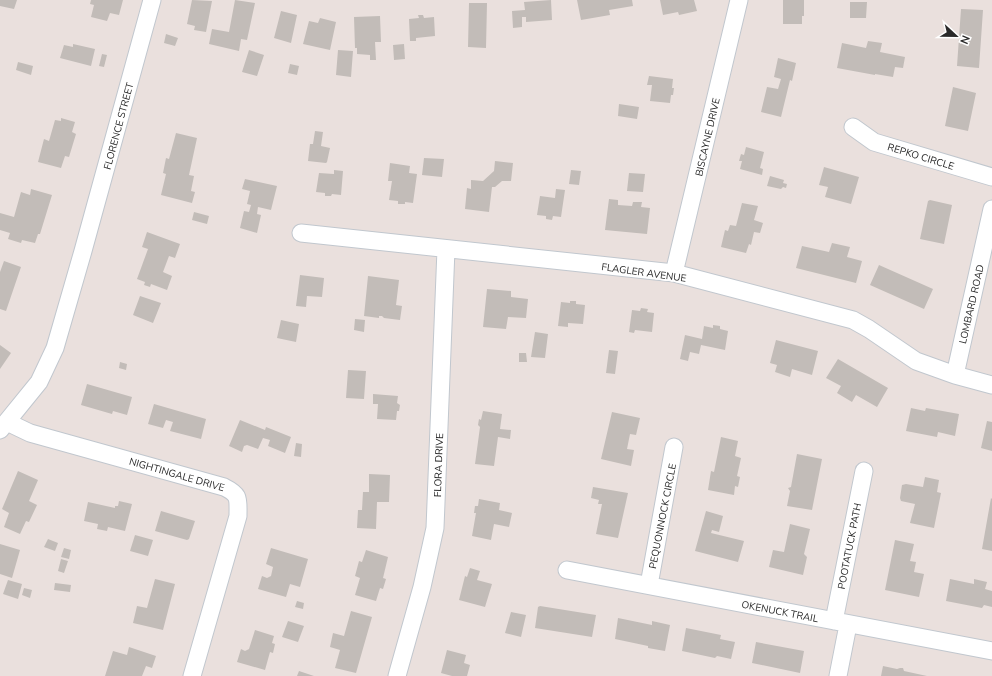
<svg xmlns="http://www.w3.org/2000/svg" width="992" height="676" viewBox="0 0 992 676" font-family="'Nunito Sans',sans-serif">
  <style>
    .building { fill: #c2bcb8 }
    .lines { fill: none; stroke-linecap: round; stroke-linejoin: round }
    .street-casing { stroke: #c1c7ce; stroke-width: 19 }
    .street { stroke: #fff; stroke-width: 17 }
    .labels { text-anchor: middle; stroke-width: 3.5; stroke-linejoin: round; paint-order: stroke }
    .street-label { font-size: 10px; fill: #292929; stroke: #fff }
  </style>
  <rect width="100%" height="100%" fill="#eae0dd"/>
  <!-- building -->
  <path class="building" d="M0,0h17l-3,9 -14,-3z
    M91,0h32l-4,15 -9,-2 -3,8 -16,-4 3,-12 -4,-1z
    M192,0l20,1 -6,31 -12,-2 1,-4 -8,-2z
    M235,0l20,3 -8,37 -6,-1 -2,12 -30,-7 3,-15 17,3z
    M551,0l1,20 -26,2v-5h-4v10l-9,1 -1,-17 13,-1 -1,-8z
    M577,0h55l1,6 -24,4 1,5 -29,5z
    M660,0h34l3,11 -18,4 -1,-3 -15,3z
    M783,0h21v16h-2v8h-19z
    M850,2h17l-1,16h-16z
    M469,3h18l-1,45 -18,-1z
    M961,9l22,1 -4,58 -22,-2z
    M281,11l16,4 -6,28 -17,-5z
    M418,15h5l1,3 10,-1 1,19 -19,2v3h-6l-1,-22 10,-1z
    M380,16l1,26h-6l1,18h-6v-5l-13,-1v-6h-2l-1,-31z
    M320,18l16,4 -6,28 -27,-6 6,-23 9,2z
    M166,34l12,4 -3,8 -11,-3z
    M868,41l14,2 -2,9 25,5 -2,11 -8,-1 -2,10 -18,-3v1l-38,-7 5,-25 24,5z
    M73,44l22,5 -4,17 -31,-8 4,-13 9,2z
    M404,44l1,15 -11,1 -1,-15z
    M249,50l15,5 -7,21 -15,-4z
    M338,50l15,1 -2,26 -15,-2z
    M102,54l5,1 -3,12 -5,-1z
    M778,58l18,5 -4,18 -2,-1 -9,37 -20,-5 6,-25 11,2 3,-10 -7,-2z
    M18,62l15,4 -2,9 -15,-5z
    M290,64l9,2 -2,9 -9,-2z
    M649,76l24,3 -1,9h2l-1,7h-2l-1,8 -20,-2 2,-16h-5z
    M953,87l23,6 -8,38 -23,-5z
    M619,104l20,3 -2,12 -19,-3z
    M61,118l14,4 -3,10 4,2 -7,23 -4,-1 -4,12 -23,-6 6,-23 5,2 6,-21 6,1z
    M315,131l8,1 -2,14 9,2 -3,14 -1,1 -18,-2 2,-17h3z
    M176,133l21,5 -8,37 5,1 -3,15 4,1 -3,11 -31,-8 5,-21 -3,-1 3,-15 3,1z
    M746,147l18,5 -4,16 3,1 -1,6 -22,-6 2,-8h-3l2,-7 3,1z
    M424,158l20,1 -2,18 -20,-2z
    M495,161l18,2 -2,18h-9l-7,6h-3l-3,25 -24,-3 2,-21 4,1v-9l12,1 11,-10z
    M390,163l20,3 -1,7 8,1 -4,29 -8,-1v2h-7v-3l-9,-1 3,-19h-4z
    M824,167l35,10 -8,27 -26,-7 3,-10 -9,-2z
    M334,170l9,1 -2,24 -9,-1 -1,2h-6v-3l-9,-1 3,-19 15,1z
    M571,170l10,1 -2,14 -10,-1z
    M629,173l16,1 -2,18 -16,-1z
    M770,176l14,4 -1,3 4,1 -1,4 -3,-1 -2,2 -14,-3z
    M245,179l32,7 -6,24 -13,-3 -1,7 4,1 -4,18 -17,-5 4,-17 5,1 2,-7 -4,-1 3,-13 -8,-2z
    M31,189l21,6 -12,39h-2l-3,9 -13,-3 -1,3 -13,-4 2,-6 -10,-3v-17l14,4 7,-25 9,3z
    M556,189l9,1 -4,27 -8,-1 -1,4 -6,-1v-3l-9,-1 3,-19 15,2z
    M609,199l9,1v5l14,1 1,-4h9l-1,5 9,1 -3,26 -42,-4z
    M930,200l22,5 -8,39 -24,-5 8,-38z
    M742,203l16,3 -4,14 9,3 -3,10 -6,-1 -3,13 -2,-1 -3,9 -25,-6 4,-17 3,1 2,-6 6,1z
    M194,212l15,4 -2,8 -15,-4z
    M147,232l33,12 -5,14 -6,-2 -6,16 9,4 -5,14 -16,-6 -1,3 -6,-2 1,-3 -8,-3 11,-30 -6,-2z
    M832,243l18,4 -3,10 15,4 -6,22 -60,-15 6,-22 27,6z
    M4,261l17,6 -15,44 -6,-2v-37z
    M879,265l54,24 -9,20 -54,-24z
    M300,275l24,3 -2,19 -15,-1 -1,11 -10,-1z
    M368,276l31,4 -3,25 6,1 -2,14 -16,-2 -2,-2h-3v2l-15,-2z
    M487,289l24,2v6l17,2 -2,19 -18,-1 -2,12 -23,-2z
    M140,296l21,7 -8,20 -20,-8z
    M570,301h6v3l9,1 -2,19 -15,-1v4l-10,-1 3,-24 9,1z
    M641,308l7,1 -1,3 7,1 -2,19 -17,-2 -1,3 -5,-1 3,-22 8,1z
    M355,319l10,1 -1,12 -10,-2z
    M281,320l18,4 -3,18 -19,-4z
    M713,325l7,1v3l8,2 -3,19 -24,-5 -2,9 -9,-2 -2,9 -8,-2 5,-24 17,4 2,-13 9,2z
    M535,332l13,2 -3,24 -14,-1z
    M776,340l42,11 -6,24 -20,-6 -2,8 -15,-5 2,-7 -7,-2z
    M0,345l11,8 -11,16z
    M609,350l9,1 -3,23 -9,-1z
    M519,353h7l1,9h-8z
    M838,359l50,29 -11,19 -21,-12 -4,7 -15,-9 4,-7 -15,-8z
    M120,362l7,2 -1,6 -7,-2z
    M348,370l18,1 -2,28 -18,-1z
    M87,384l45,13 -5,18 -14,-4 -1,3 -31,-9z
    M373,394l25,2 -1,7 3,2 -1,6h-2l-1,9 -19,-1 1,-15h-5z
    M154,404l52,15 -5,20 -31,-8 3,-9 -7,-2 -3,8 -15,-4z
    M911,408l14,3 1,-3 33,6 -4,22 -17,-4 -1,5 -31,-6z
    M483,411l19,3 -2,15 11,1 -1,9 -12,-2 -4,29 -19,-2 5,-37 -2,-2 1,-6 2,1z
    M612,412l28,6 -4,17 -6,-1 -3,15 7,1 -3,16 -30,-7z
    M240,420l25,10 1,-3 25,10 -6,16 -17,-7 2,-6 -7,-2 -5,11 -11,-4 -3,1 -2,6 -13,-6z
    M987,421l5,1v29l-11,-3z
    M721,437l17,4 -3,15 6,2 -4,18 3,1 -2,10 -3,-1 -1,9 -26,-5 3,-19 3,1z
    M296,443l6,1 -1,13 -7,-1z
    M797,454l25,5 -10,51 -25,-4 3,-15 -2,-3 3,-1z
    M18,471l20,9 -9,21 8,4 -8,17 -3,-1 -6,13 -16,-7 5,-14 -7,-4z
    M369,474l21,1 -1,27h-12l-1,27 -19,-1 1,-18h4l1,-18h6z
    M925,477l14,3 -2,12 4,1 -7,35 -24,-5 5,-19 -14,-3 -1,-3 2,-13 4,-1 17,3z
    M593,487l35,6 -10,45 -22,-4 6,-30h-4l1,-4 -8,-2z
    M991,498l1,1v52l-10,-2z
    M479,499l21,4 -1,7 13,3 -3,14 -15,-3 -3,16 -19,-4 4,-23h-2l1,-7h3z
    M119,501l13,3 -7,27 -17,-4 -1,4 -10,-2 1,-5 -14,-3 4,-19 27,6v-2h3z
    M161,511l34,10 -6,18 -2,1 -32,-9z
    M706,511l17,5 -4,16 -7,-2 -1,3 33,8 -6,21 -43,-11z
    M790,524l20,5 -6,25 3,3 -4,18 -34,-8 4,-17 11,2z
    M135,535l18,5 -5,16 -18,-5z
    M48,539l10,4 -3,8 -11,-4z
    M895,540l19,4 -4,17 6,1 -2,10 10,2 -5,23 -34,-7z
    M0,544l20,6 -8,28 -12,-4z
    M64,548l7,2 -2,9 -8,-2z
    M271,548l37,11 -8,28 -10,-3 -4,13 -28,-8 4,-13 5,2 4,-2 2,-9 -7,-3z
    M366,550l22,7 -5,21 3,1 -3,10 -3,-1 -4,13 -21,-6 5,-17 -5,-2 4,-15 3,1z
    M61,559l7,2 -4,12 -6,-2z
    M470,568l10,3 -3,9 15,4 -7,23 -26,-7 6,-24 2,1z
    M155,579l20,5 -12,46 -30,-7 4,-17 10,2z
    M950,579l24,5v-5l13,3 -2,7 7,2v16l-8,-2 -2,3 -36,-7z
    M8,580l14,4 -4,15 -15,-5z
    M55,583l16,2 -1,7 -16,-2z
    M24,588l8,2 -2,8 -8,-3z
    M297,601l7,2 -1,6 -8,-2z
    M540,606l56,9 -4,22 -57,-9 3,-21z
    M351,611l21,6 -16,56 -21,-5 5,-18 -10,-3 3,-14 11,3z
    M511,612l15,3 -5,22 -16,-4z
    M618,618l34,7v-4l18,4 -5,26 -17,-3v-2l-33,-7z
    M288,621l16,5 -6,16 -16,-5z
    M686,628l35,7 -1,4 15,3 -4,17 -14,-3 -2,2 -33,-7z
    M255,630l19,6 -2,7 3,1 -2,9 -3,-1 -5,18 -28,-8 4,-13 4,2 4,-2z
    M756,642l48,9 -4,22 -48,-10z
    M129,647l27,9 -4,12 -6,-2 -4,10h-37l8,-25 14,4z
    M447,650l19,5 -2,8 6,2 -3,11h-15l-11,-3z
    M883,666l14,3 3,-1h3l1,3 23,5h-46z
    M299,671l15,5h-17z"/>
  <g class="lines">
    <!-- street casing -->
    <g class="street-casing">
      <path id="street" d="M853,127l21,15 118,35
        M301,233l373,40 179,47 16,9 47,32 39,14 37,10
        M674,273l65,-273
        M955,375l37,-166
        M7,422l23,11 194,54c16,8 14,11 14,29l-46,160
        M0,430l39,-48 16,-34 28,-97 69,-251
        M567,570l425,81
        M649,585l25,-138
        M834,621l30,-150
        M397,676l25,-89 13,-59 11,-279
        M838,676l10,-51"/>
    </g>
    <!-- street -->
    <use href="#street" class="street"/>
  </g>
  <g class="labels">
    <!-- street labels -->
    <g class="street-label">
      <text transform="translate(118 126) rotate(-75)" y="4">FLORENCE STREET</text>
      <text transform="translate(707 137) rotate(-77)" y="4">BISCAYNE DRIVE</text>
      <text transform="translate(921 156) rotate(17)" y="4">REPKO CIRCLE</text>
      <text transform="translate(644 272) rotate(8)" y="4">FLAGLER AVENUE</text>
      <text transform="translate(971 304) rotate(-77)" y="4">LOMBARD ROAD</text>
      <text transform="translate(438 465) rotate(-88)" y="4">FLORA DRIVE</text>
      <text transform="translate(177 474) rotate(16)" y="4">NIGHTINGALE DRIVE</text>
      <text transform="translate(662 516) rotate(-79)" y="4">PEQUONNOCK CIRCLE</text>
      <text transform="translate(849 546) rotate(-79)" y="4">POOTATUCK PATH</text>
      <text transform="translate(780 611) rotate(11)" y="4">OKENUCK TRAIL</text>
    </g>
  </g>
  <!-- north arrow -->
  <g transform="translate(956 36) rotate(112)" stroke="#ffffff" stroke-width="3" paint-order="stroke">
  <path d="M0-3L7 15L0 10L-7 15Z" fill="#292929"/>
  <text y="-6" font-size="11" font-weight="bold" text-anchor="middle" fill="#292929">N</text>
  </g>
</svg>
